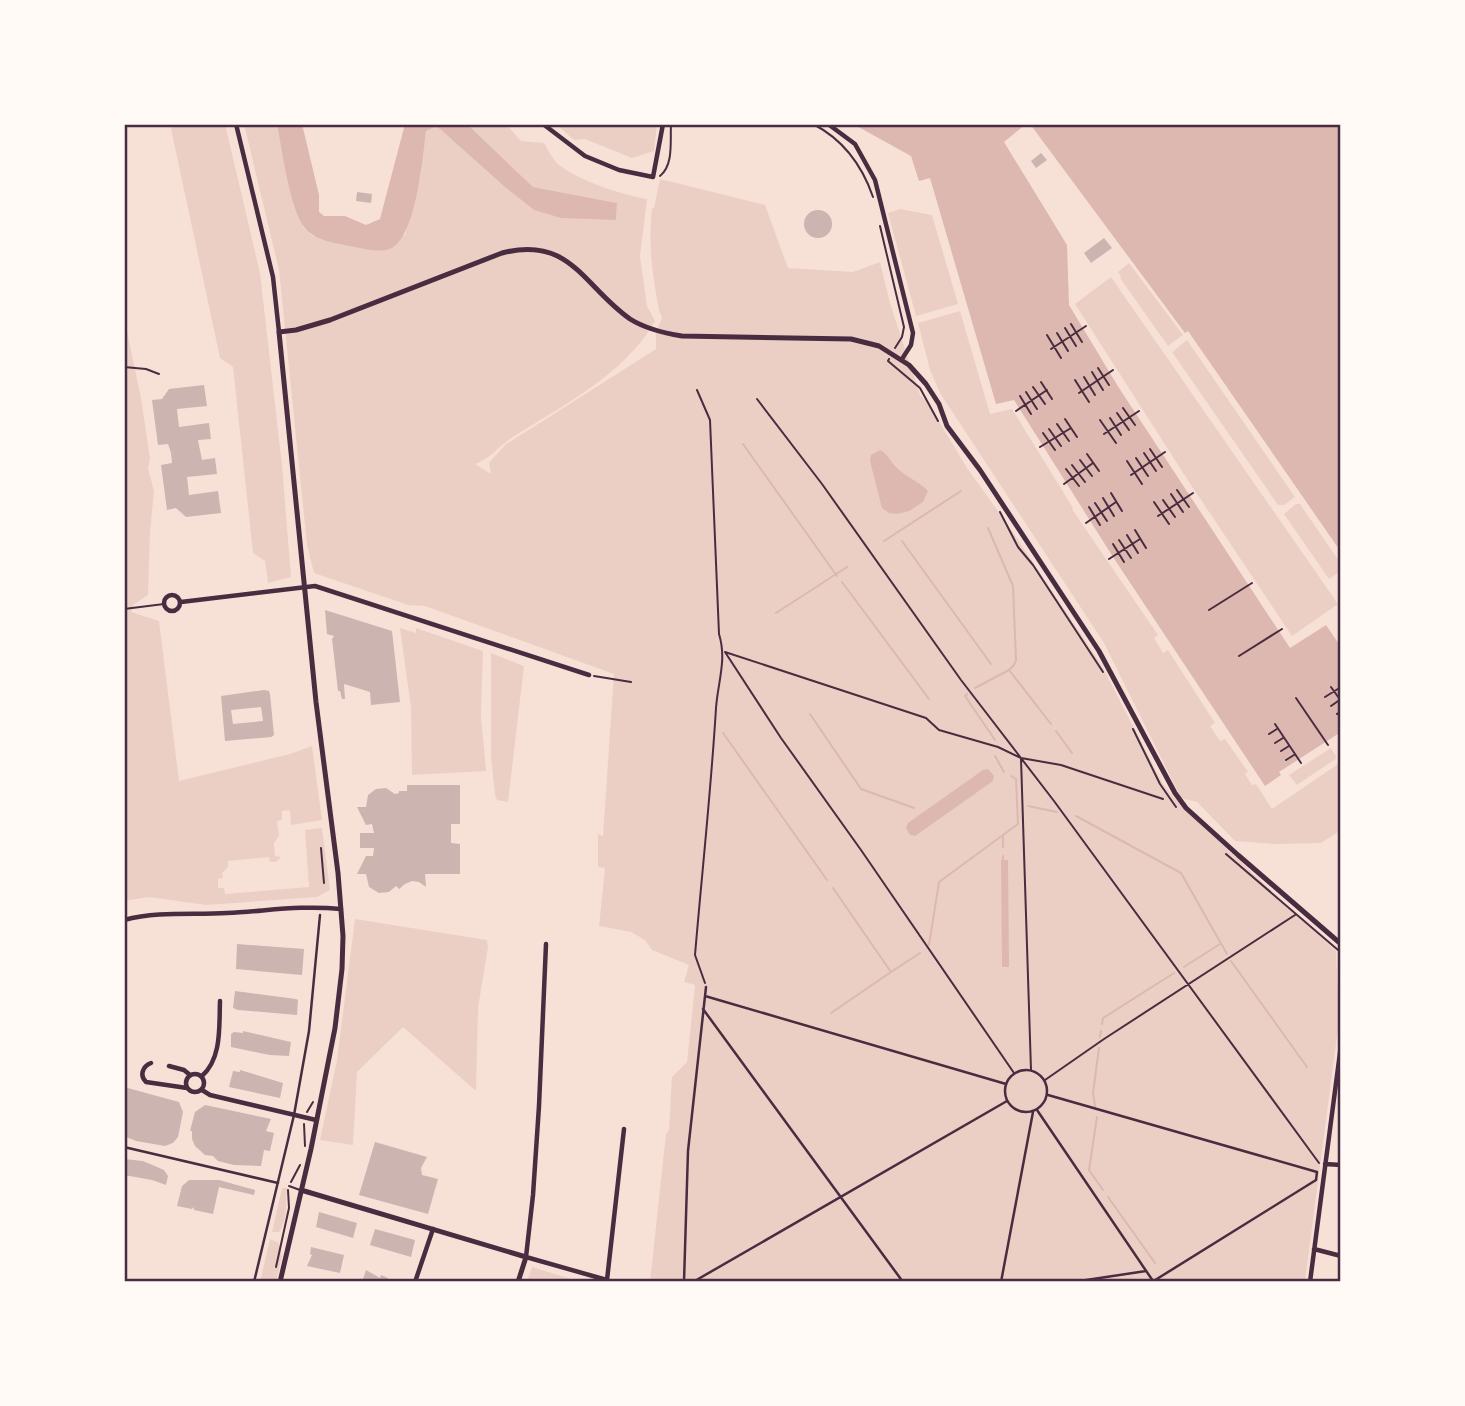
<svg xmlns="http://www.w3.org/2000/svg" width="1465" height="1406" viewBox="0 0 1465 1406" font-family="'Nunito Sans',sans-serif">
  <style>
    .green { fill: #ebcfc5 }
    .water { fill: #dcb8b0 }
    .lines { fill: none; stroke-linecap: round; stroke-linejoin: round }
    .stream { stroke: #dcb8b0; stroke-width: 2 }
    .building { fill: #ccb4b1; fill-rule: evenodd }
    .path { stroke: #4a2c40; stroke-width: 2 }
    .service { stroke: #4a2c40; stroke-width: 2 }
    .pedestrian { stroke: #4a2c40; stroke-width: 2.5 }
    .minor { stroke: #4a2c40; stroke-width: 4.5 }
    .tertiary { stroke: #4a2c40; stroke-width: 5 }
    .neatline { fill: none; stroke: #4a2c40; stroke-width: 2.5 }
  </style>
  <rect width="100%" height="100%" fill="#f7e1d7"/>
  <!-- green -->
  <path class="green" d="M170,124h55l35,149 22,192 9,112 -23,6 -3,-22 -12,-8 -20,-186 -13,-9z
    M244,124h33l18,84 9,20 9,8 29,8 63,-9 15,-56 6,-48 9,-4 5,2 66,59 28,22 82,10 1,-17 -84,-16 -66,-63h39l15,17 23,2c4,7 9,17 15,22 21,16 63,30 88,34l-7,57 7,50 8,15c-30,54 -94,85 -145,118 -12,8 -20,20 -35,25l16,10 -2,-11 16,-18 151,-96v-17l6,-14 -3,-8c-7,-38 -11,-63 -7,-102h2l6,-29 105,26 23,63 65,4 27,-10 10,41 30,92 8,8 39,65 43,60 92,138 61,118 18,22 155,145 3,70 -34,260 -655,1 16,-148 3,-4 3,-53 15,-15 8,-77 -11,-3 5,-17 -37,-15 -7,-10 -14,-8 -32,-6 6,-58 -7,-1v-33l5,2 11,-162 -189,-68 -17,-1 -94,-32 -7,-28 -28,-275z
    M556,124h101l-3,27 -22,7 -47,-19 -11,1z
    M900,209l32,6 26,89 -42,12 -28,-103z
    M1129,263l54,72 -15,11 -48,-68 1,-2 -3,-4z
    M1111,277l227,327 -46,32 -103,-154 -114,-178z
    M960,311l30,103 22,-5 61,99 -1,1 86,126 -4,3 9,15 5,-3 47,73 -5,3 10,15 5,-2 23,33 -3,2 7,11 4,-1 16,25 69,-47v68l-20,13 -46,1 -40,-3 -38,-39 -16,-4 -77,-155 -164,-250 -10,-23 -12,-47z
    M124,317l17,81 9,61 -2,9 6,23 -4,42 -2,62 -15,10 -2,7 28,9 20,160 111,-27 22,-8 10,74 -31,5 -1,-15 -8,1v9l-5,1 2,15 -5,7 1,13 6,1 -5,5h-6l-1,-5 -41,4v6l-6,6 1,5 -5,1v9h6l1,6 84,-7 -4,-57 17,-2 8,62 -13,7 -111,8 -57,-8 -25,4z
    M1187,340l108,157 -11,8h-6l-106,-153z
    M1296,504h4l41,60v7l-12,8 -45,-65z
    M400,628l16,5v-5l67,23 -2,65 5,55 -74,4 -1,-67z
    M491,653l33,13 -16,136 -11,-2 -2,-5 -4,-39z
    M1331,748l6,10 -40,27 -8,-10z
    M355,919l132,21 1,7 -10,61 -2,83 -73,-64 -46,45 -4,73 -33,-5 17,-80z
    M282,1188h5c-2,17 2,29 -8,44h-7z
    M270,1239l9,4 3,13 -6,26h-16z
    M532,1267l49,15h-54z"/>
  <!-- water -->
  <path class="water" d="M277,124h25l17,71v17l5,4h21l21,9 14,-6 25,-95h62l66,63 84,16 -1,17 -55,-2 -27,-8 -28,-22 -66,-59 -5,-2 -9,4c-3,26 -10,104 -34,117 -13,6 -30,0 -43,-2 -14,-3 -35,-6 -44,-18 -15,-17 -23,-79 -28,-104z
    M853,124h173l-22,18 63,103 2,60 50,83 171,260 36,-23 15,22v85l-62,40 2,3 -16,11 -152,-229 -99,-157 -18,4 -66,-226 -11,3 -8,-25z
    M1030,124h311v428l-153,-221 -3,2z
    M880,450c8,4 10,11 16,17 9,10 23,14 32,24l-5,11 -14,9 -12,3 -8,-1 -7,-5 -12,-47 1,-6z
    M988,769l6,7 -1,5 -78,55 -5,-1 -4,-7 2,-5 75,-53z
    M1001,860h7l1,107h-7z"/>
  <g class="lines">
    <!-- stream -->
    <path class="stream" d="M743,444l94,132
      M988,528l25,58 3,74 -2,5 -5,5
      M884,541l77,-50
      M902,541l89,123
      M842,582l87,117
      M776,613l71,-46
      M975,688l34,-18 42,54
      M967,694l-2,2 30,44
      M810,714l51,75 53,19
      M1056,731l16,22
      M723,733l104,147
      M995,756l9,16
      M1028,806l29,6
      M1076,816l105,57 46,81
      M1003,837v10
      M1003,856v4
      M833,888l58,84 29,-19
      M929,945l10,-63 79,-58 -2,-45 -5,-3
      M1231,961l76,106
      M1184,967l36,-23
      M831,1013l60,-41
      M1102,1024l1,-6 71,-45
      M1100,1037l1,-6
      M1095,1106l-2,-13 6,-45
      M1097,1117l-8,53 14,20
      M1108,1197l47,66"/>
  </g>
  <!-- building -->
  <path class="building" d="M1041,153l6,7 -11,8 -5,-7z
    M357,192l15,2 -1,9 -15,-2z
    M804 224a14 14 0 1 1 28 0a14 14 0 1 1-28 0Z
    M1104,238l8,10 -21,15 -7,-10z
    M204,385l3,21 -30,3 2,18 30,-4 2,16 -13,1 4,20 13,-2 2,16 -30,3 2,18 29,-4 3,22 -35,4 -10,-9 -9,2 -6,-45 11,-2 -1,-10 -3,-9 -10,1 -6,-45 10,-1 7,-10z
    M325,610l67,21 8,71 -29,3 -1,-13 -26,-8 1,15h-3l-2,-8h-2l-6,-52 2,-3 -7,-2z
    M264,690l5,1 1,3 4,41 -3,2 -46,4 -4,-45zM261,707l2,14 -30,3 -2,-14z
    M407,785h53v39h-9v19l9,1v30h-35l1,13 -7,-5 -7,-1 -7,3 -6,5 -3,-3 -7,6 -10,1 -10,-6 -3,-13h-9l9,-18h7l1,-8h-14v-15h14l-2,-9 -6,1 -9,-18h9l2,-12 8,-6 10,-1 9,6 4,-1v-2h8z
    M237,944l67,5 -2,26 -66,-6z
    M235,991l61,8 2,1 -1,15 -59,-5 -5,-2z
    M243,1031l48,11 -2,14 -19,-1 -39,-8v-13l3,-2 9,1z
    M240,1070l43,13 -3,15 -51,-11 4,-16 7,1z
    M124,1087l55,15 4,10 -5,25 -5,6 -8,3 -29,-5 -12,-5z
    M205,1105l66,14 -5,12 8,2 -4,18 -6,-1 -3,16 -27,-1 -16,-4 -5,-5 -8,-1 -10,-9 -3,-7v-8h-2l5,-19z
    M375,1142l52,15 -6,11 1,7 16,4 -10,35 -69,-19z
    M124,1159l19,2 21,9 4,6 -2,9 -14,-5 -28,-5z
    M189,1180h30l36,10 -1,5 -35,-8 -6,27 -19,-4v-3l-2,2 -15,-3 5,-20z
    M319,1212l38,11 -4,15 -37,-11z
    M375,1229l40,11 -4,17 -41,-12z
    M311,1247l33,8 -4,18 -33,-7 5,-11 -2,-1z
    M366,1270l14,8 1,-3 7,3 -1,4h-25z"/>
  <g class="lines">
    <!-- path -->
    <path class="path" d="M813,124c31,16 49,41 60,73
      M660,176c14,-11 10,-36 11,-52
      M880,226l24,101 -2,10 -7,11
      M1071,324l11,18
      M1065,328l11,18
      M1057,333l11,18
      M1047,335l14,23
      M1051,349l35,-23
      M889,359l-1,2 32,27 18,33
      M124,367l22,2 13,5
      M1098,368l11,17
      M1092,372l11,18
      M1084,377l11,18
      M1075,380l14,22
      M1041,382l11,17
      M1033,387l12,17
      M697,390l13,30 9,214c8,26 -1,47 -3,74 -5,83 -14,164 -21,247l10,28
      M1026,392l11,17
      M1079,393l34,-23
      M1020,396l11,18
      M757,399l65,85 139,196 93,121 265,362
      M1123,408l12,17
      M1016,411l31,-21
      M1117,413l12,17
      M1110,418l11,17
      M1065,419l12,18
      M1100,420l16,23
      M1057,424l12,17
      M1049,429l12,17
      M1043,433l12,17
      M1104,434l35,-23
      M1040,447l31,-19
      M1150,449l12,18
      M1144,453l12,18
      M1087,454l12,17
      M1136,458l12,18
      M1080,460l12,16
      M1127,461l15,23
      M1072,465l13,17
      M1066,469l13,17
      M1131,475l34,-23
      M1064,484l29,-21
      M1177,490l12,17
      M1111,493l11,18
      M1171,494l12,18
      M1103,498l11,18
      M1163,500l12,17
      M1154,502l15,22
      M1095,503l12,18
      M1089,507l11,18
      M1000,512l18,35 15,18 70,107
      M1158,516l35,-23
      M1086,523l30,-21
      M1135,530l11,18
      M1127,535l11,18
      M1119,540l12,18
      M1113,544l11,18
      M1109,559l31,-20
      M124,609l40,-5
      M1209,610l43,-27
      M725,652l56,86 80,112 153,223
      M725,652l201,66 13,12 59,17 23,11 40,7 102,34
      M1239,656l43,-27
      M594,676l37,6
      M1331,687l10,14
      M1325,697l16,-10
      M1296,698l32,47
      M1331,706l10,-7
      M1337,714l4,-2
      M1275,724l26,39
      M1133,729l27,55 16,23
      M1269,734l8,-5
      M1275,743l8,-5
      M1281,751l8,-5
      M1021,759l10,311
      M1286,760l8,-5
      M321,848l3,35
      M1226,854l112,96
      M1045,1080l59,-41 191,-124
      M307,1112l6,-10
      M304,1124l1,22
      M291,1182l9,-17
      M276,1267l13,-59 -1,-18"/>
    <!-- service -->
    <path class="service" d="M289,1186l11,4"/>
    <!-- pedestrian -->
    <path class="pedestrian" d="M705,996l301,88
      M703,1009l200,273
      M1005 1091a21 21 0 1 1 42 0a21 21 0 1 1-42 0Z
      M1048,1095l269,77 -1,8 -164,102
      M1037,1110l116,171
      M124,1147l154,36
      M254,1282l40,-167 15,-84 11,-116
      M684,1282l4,-131 18,-164
      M693,1282l314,-181
      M1001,1282l32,-170
      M1073,1282l73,-11"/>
    <!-- minor -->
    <path class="minor" d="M236,124l37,153 6,55
      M543,124l42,32 34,14 34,7 10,-53
      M828,124l27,20 20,36 38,153 -2,12 -9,14
      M164 603a8 8 0 1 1 16 0a8 8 0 1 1-16 0Z
      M181,602l134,-16 274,89
      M124,920c35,-9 68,-5 103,-7 41,-2 73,-8 114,-4
      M546,944l-7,162 -6,89 -7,62 88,25
      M151,1063c-8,3 -12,12 -5,19l41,6
      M169,1066l15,4 6,5
      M186 1083a9 9 0 1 1 18 0a9 9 0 1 1-18 0Z
      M202,1076c20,-18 17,-49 18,-75
      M202,1090l8,5 106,25
      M1325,1164l16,1
      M1314,1249l27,7
      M607,1280l17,-151
      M415,1282l18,-53
      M1310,1282l31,-237"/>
    <!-- tertiary -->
    <path class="tertiary" d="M301,1190l225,67 -8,25
      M280,1282l31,-133 24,-121 7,-59 1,-33 -5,-63 -22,-171 -37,-370 17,-2 34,-10 172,-67c68,-18 82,34 128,66 16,10 33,14 52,17l169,3 28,7 30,19 17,19 13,20 8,22 33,44 119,181 76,142 11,15 52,47 103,89"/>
  </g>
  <!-- border -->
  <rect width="1465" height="1406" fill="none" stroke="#fffaf5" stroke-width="252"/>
  <rect x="126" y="126" width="1213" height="1154" class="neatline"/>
</svg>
